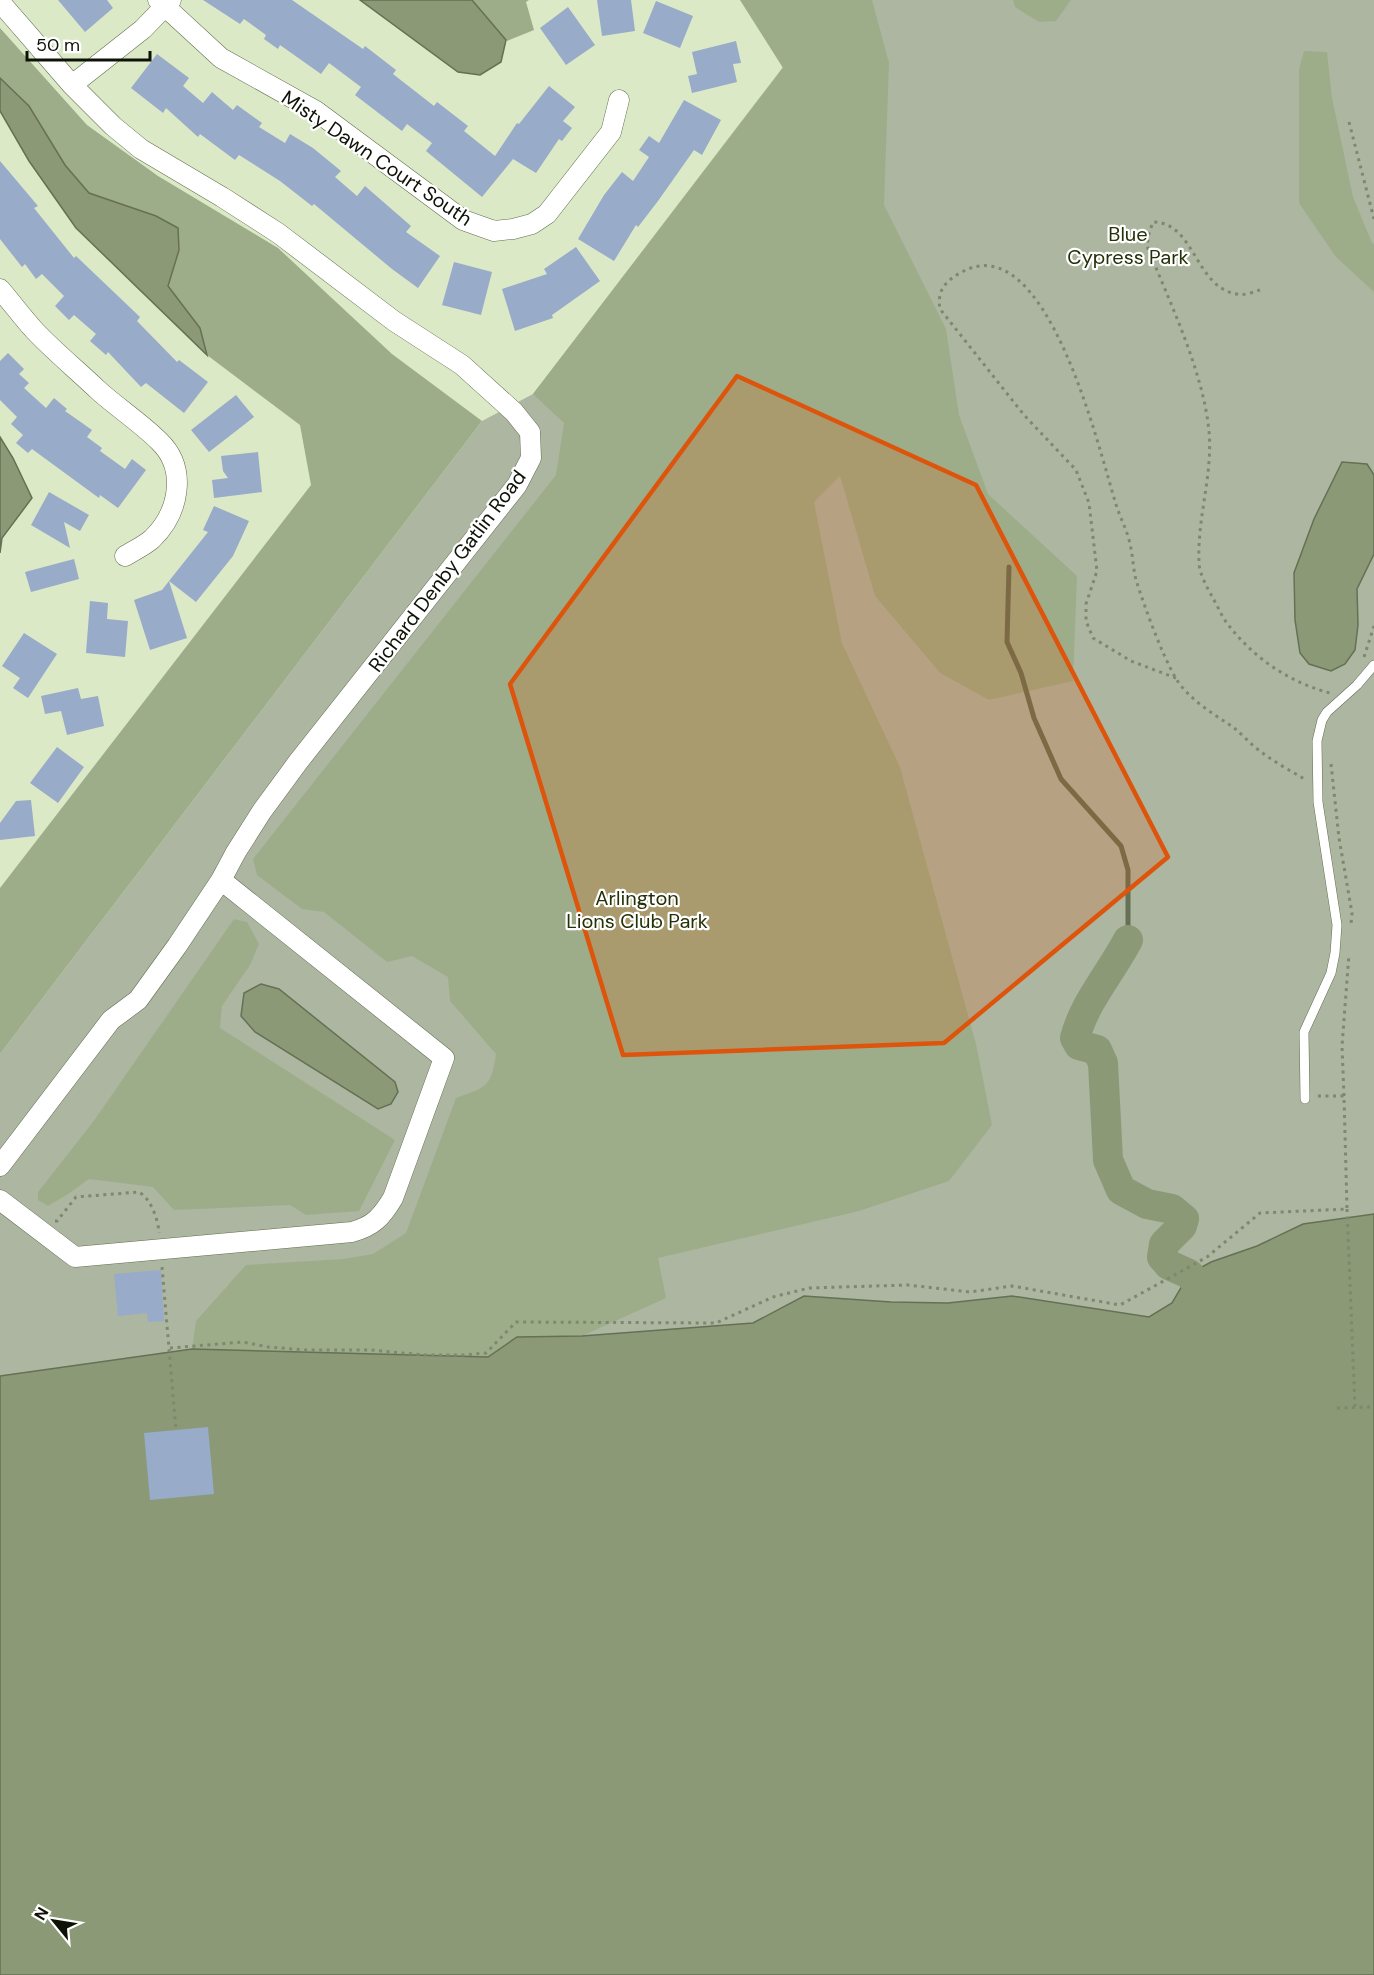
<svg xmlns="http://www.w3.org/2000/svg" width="1374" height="1975" viewBox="0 0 1374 1975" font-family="'DM Sans',sans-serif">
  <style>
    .green { fill: #adb6a0 }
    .forest { fill: #9ead89 }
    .water { fill: #8b9976; stroke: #667054; stroke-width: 1.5 }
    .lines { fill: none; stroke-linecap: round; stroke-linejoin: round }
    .stream { stroke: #667054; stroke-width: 5 }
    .river { stroke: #8b9976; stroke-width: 30 }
    .building { fill: #98abc9 }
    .service-casing { stroke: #626e4f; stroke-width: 10 }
    .minor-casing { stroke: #626e4f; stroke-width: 21 }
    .path { stroke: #7e886f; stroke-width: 3; stroke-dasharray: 3 4.5; stroke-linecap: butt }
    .service { stroke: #fff; stroke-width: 9 }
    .minor { stroke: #fff; stroke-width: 20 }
    .marked { fill: #dd550c; fill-opacity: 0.2; stroke: #dd550c; stroke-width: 4.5; stroke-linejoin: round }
    .labels { text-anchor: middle; stroke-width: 4.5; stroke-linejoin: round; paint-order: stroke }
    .street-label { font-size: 20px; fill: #0e1206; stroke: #fff }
    .park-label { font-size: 20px; fill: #243106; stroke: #fff }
  </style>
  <rect width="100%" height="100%" fill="#dbe9c6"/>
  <!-- green -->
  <path class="green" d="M796,0h578v1214l-71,10 -46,22 -46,16 -22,12 -17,29 -23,14 -137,-21 -64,7 -57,-1 -87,-6 -51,27 -171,13 -65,1 -29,20 -296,-8 -192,27v-322l482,-633 51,-27 250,-327z"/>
  <!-- forest -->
  <path class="forest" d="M472,0h57l-3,2 8,28 -27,11z
    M740,0h132l17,63 -5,142 62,124 13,86 29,79 89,82 -4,105 -84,19 -49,-27 -65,-77 -35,-120 -26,26 28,141 58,124 76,277 16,81 -43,56 -90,30 -201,47 8,40 -84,38 -65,1 -29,20 -296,-8 4,-28 50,-56 97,-6 30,-5 33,-21 50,-135c30,-11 35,-10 40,-44l-46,-53 -2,-24 -36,-21 -25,6 -63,-50 -22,-3 -45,-34 -4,-16 303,-384 8,-52 -31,-29 250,-326z
    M1013,0h58l-15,21 -17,1 -24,-15z
    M0,28l87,97 71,51 120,72 114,106 90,67 -482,633v-166l311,-403 -11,-60 -93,-70 -7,-27 -32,-42 11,-36 -23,-34 -67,-23 -24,-28 -36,-59 -29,-28z
    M1304,51l23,1 5,46 21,99 19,46 2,1v48l-38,-35 -37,-54v-134z
    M234,919l13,3 12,22 -9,21 -28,41 -2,22 175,112 -36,71 -53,4 -16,-10 -116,5 -21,-23 -64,-8 -21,15 -20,12 -10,-6v-8l55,-70z"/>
  <!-- water -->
  <path class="water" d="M360,0h112l34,40 -5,22 -21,13 -22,-3z
    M0,78l29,28 36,59 24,28 67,23 22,12 1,22 -11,36 32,42 7,27 -131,-127 -47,-67 -29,-50z
    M0,437l13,21 19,40 -30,40 -2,15z
    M1342,462l25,2 7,11v79l-17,35 1,36 -3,25 -10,14 -14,7 -22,-7 -9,-11 -5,-33 -1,-47 20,-54z
    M261,984l18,5 116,93 3,10 -7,12 -13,5 -123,-77 -14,-16 3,-23z
    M1374,1214v761h-1374v-599l192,-27 296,8 29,-20 65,-1 171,-13 51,-27 87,6 57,1 64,-7 137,21 23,-14 17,-29 22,-12 46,-16 46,-22z"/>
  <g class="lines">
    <!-- stream -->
    <path class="stream" d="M1009,567l-2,75 14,31 13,45 27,61 60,67 7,24v70"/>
    <!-- river -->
    <path class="river" d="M1128,940c-18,34 -43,61 -53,98l4,7 18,5 6,13 5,97 13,30 26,14 25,5 12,10 -2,7 -18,18 -2,13 7,8 20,9 11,13 -5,24"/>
  </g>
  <!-- building -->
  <path class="building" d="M58,0h49l6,8 -28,24z
    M203,0h89l71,49 2,-3 31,24 -3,4 41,32 3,-4 31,24 -4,5 31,25 22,-33 2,1 30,-38 26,21 -12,14 9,7 -10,13 -3,-2 -23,34 -23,-14 -31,38 -56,-46 6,-8 -25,-19 -5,7 -47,-36 6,-8 -32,-24 -8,11 -41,-29 -2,4 -14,-10 2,-4 -22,-16 -4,5z
    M597,0h34l4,31 -33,5z
    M656,1l37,15 -13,32 -37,-15z
    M568,7l27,38 -29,20 -26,-37z
    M736,41l5,22 -8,1 4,18 -45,11 -4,-17 9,-2 -5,-22z
    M157,54l32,24 -6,8 20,17 9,-11 21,18 4,-5 25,18 -3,4 26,16 5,-9 23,14 28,23 -6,6 22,19 8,-10 46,40 -5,6 34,24 -22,32 -26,-19 -78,-65 -2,2 -32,-25 -41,-26 -4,5 -35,-26 -2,3 -32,-29 -3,5 -32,-25z
    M684,100l37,20 -19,35 -8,-5 -36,51 -20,26 -2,-2 -22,36 -36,-22 26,-44 18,-23 11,9 16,-24 -10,-7 10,-14 10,7z
    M0,161l38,45 -4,2 40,50 2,-2 64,61 -3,4 40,41 2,-2 29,22 -24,31 -38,-30 -5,4 -33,-35 -2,3 -16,-14 6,-7 -22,-19 -5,5 -14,-14 9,-10 -22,-22 -6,5 -11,-15 -3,3 -22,-28z
    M576,247l24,34 -48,34 1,3 -38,13 -13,-42 45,-15 -3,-5z
    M454,262l38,10 -11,43 -39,-10z
    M8,353l16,16 -5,5 10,9 -5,5 22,20 8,-10 13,11 -2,2 27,19 -5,7 15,11 -2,3 25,18 7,-10 14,11 -28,38 -18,-13 -1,3 -67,-49 -4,4 -12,-10 7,-8 -12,-11 6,-7 -17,-17v-39z
    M236,395l18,22 -45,35 -18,-22z
    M258,452l4,40 -48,6 -2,-18 16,-2 -5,-7 -2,-15z
    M49,492l40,23 -9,16 -16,-9 6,26 -39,-23z
    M214,506l35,15 -16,35 -37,46 -27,-21 39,-49 -5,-2z
    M74,559l5,20 -48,13 -6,-20z
    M169,581l18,57 -37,12 -16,-50 28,-10z
    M90,601l18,2 -1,16 21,2 -3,36 -39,-4z
    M24,633l33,21 -29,44 -15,-10 7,-10 -18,-12z
    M78,688l3,11 17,-3 6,30 -37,9 -6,-24 -16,3 -4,-18z
    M57,747l27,20 -26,36 -28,-20z
    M31,800l4,36 -35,4v-17l16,-22z
    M161,1270l3,51 -16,1 -1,-9 -29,3 -4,-42z
    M208,1427l6,67 -64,6 -6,-67z"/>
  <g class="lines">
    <!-- service casing -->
    <g class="service-casing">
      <path id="service" d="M1305,1099l-1,-67 27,-59 4,-20 2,-28 -19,-123 -1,-61 5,-21 5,-8 30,-27 17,-20"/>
    </g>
    <!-- minor casing -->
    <g class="minor-casing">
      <path id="minor" d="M158,0l63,58 95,53 147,109 31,11 19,-2 19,-5 15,-10 64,-82 8,-32
        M0,2l72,83 41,41 28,23 81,48 56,36 116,88 68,44 52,47 16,20 1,26 -14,27 -219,277 -36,49 -26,41 -15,28 -44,66 -39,54 -27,20 -111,146
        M72,85l71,-56 28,-29
        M0,289c12,14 23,29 35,42 20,21 43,40 64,60 19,17 42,32 60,50 29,28 20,72 -7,98 -8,7 -19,12 -27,17
        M0,1200l75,57 277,-25c21,-6 29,-14 41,-34l51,-140 -223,-178"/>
    </g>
    <!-- path -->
    <path class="path" d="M1349,122l25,97
      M1260,290c-7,2 -16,6 -23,4 -42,-6 -42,-72 -84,-72l-4,11 -2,13c23,57 56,125 62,185 4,44 -12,87 -10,131 0,12 9,27 15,38 5,9 9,19 16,27 25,32 61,56 100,66
      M1364,657l10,-31
      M1176,678l-45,-17 -38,-23 -7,-17v-17l11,-33 -8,-68 -13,-33 -52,-55 -84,-106c-3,-17 4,-27 20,-36 86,-51 139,177 155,228 4,15 12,28 15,43 3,12 3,24 6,36 9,28 25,72 39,97 13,22 37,36 58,50 9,7 17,17 27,24 14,11 31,20 46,29
      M1331,764l8,74 13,75 -1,11
      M1344,1096l-2,-50 7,-92
      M1347,1209l8,199
      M55,1221h2l19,-24 63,-5c12,7 19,27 20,41
      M162,1267l14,163
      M170,1348l73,-6 25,5 37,3h66l53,5h39l23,-2 30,-31 200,1 57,-26 36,-9 99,-3 62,7 42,-6 108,19 87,-48 53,-44 87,-4 -3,-113h-27
      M1337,1408l34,-1"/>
    <!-- service -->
    <use href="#service" class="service"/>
    <!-- minor -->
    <use href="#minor" class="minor"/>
  </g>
  <!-- marked area -->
  <path class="marked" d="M737,376l239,109 192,372 -224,186 -321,12 -113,-371z"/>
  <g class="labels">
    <!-- street labels -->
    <g class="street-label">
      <text transform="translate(377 158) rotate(34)" y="7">Misty Dawn Court South</text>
      <text transform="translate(447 571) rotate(-53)" y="7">Richard Denby Gatlin Road</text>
    </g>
    <!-- park labels -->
    <g class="park-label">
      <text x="1128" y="241">Blue<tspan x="1128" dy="23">Cypress Park</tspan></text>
      <text x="637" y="905">Arlington<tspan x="637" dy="23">Lions Club Park</tspan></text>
    </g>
  </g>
  <!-- north arrow -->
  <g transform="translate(54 1921) rotate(300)" stroke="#ffffff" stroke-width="4.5" paint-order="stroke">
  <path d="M0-4.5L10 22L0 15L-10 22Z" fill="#0e1206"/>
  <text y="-9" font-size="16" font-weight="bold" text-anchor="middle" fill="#0e1206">N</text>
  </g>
  <!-- scale -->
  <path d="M27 51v9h123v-9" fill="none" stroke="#0e1206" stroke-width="3"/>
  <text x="36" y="51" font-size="18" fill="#0e1206" stroke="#ffffff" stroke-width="4.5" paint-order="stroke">50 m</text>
</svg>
